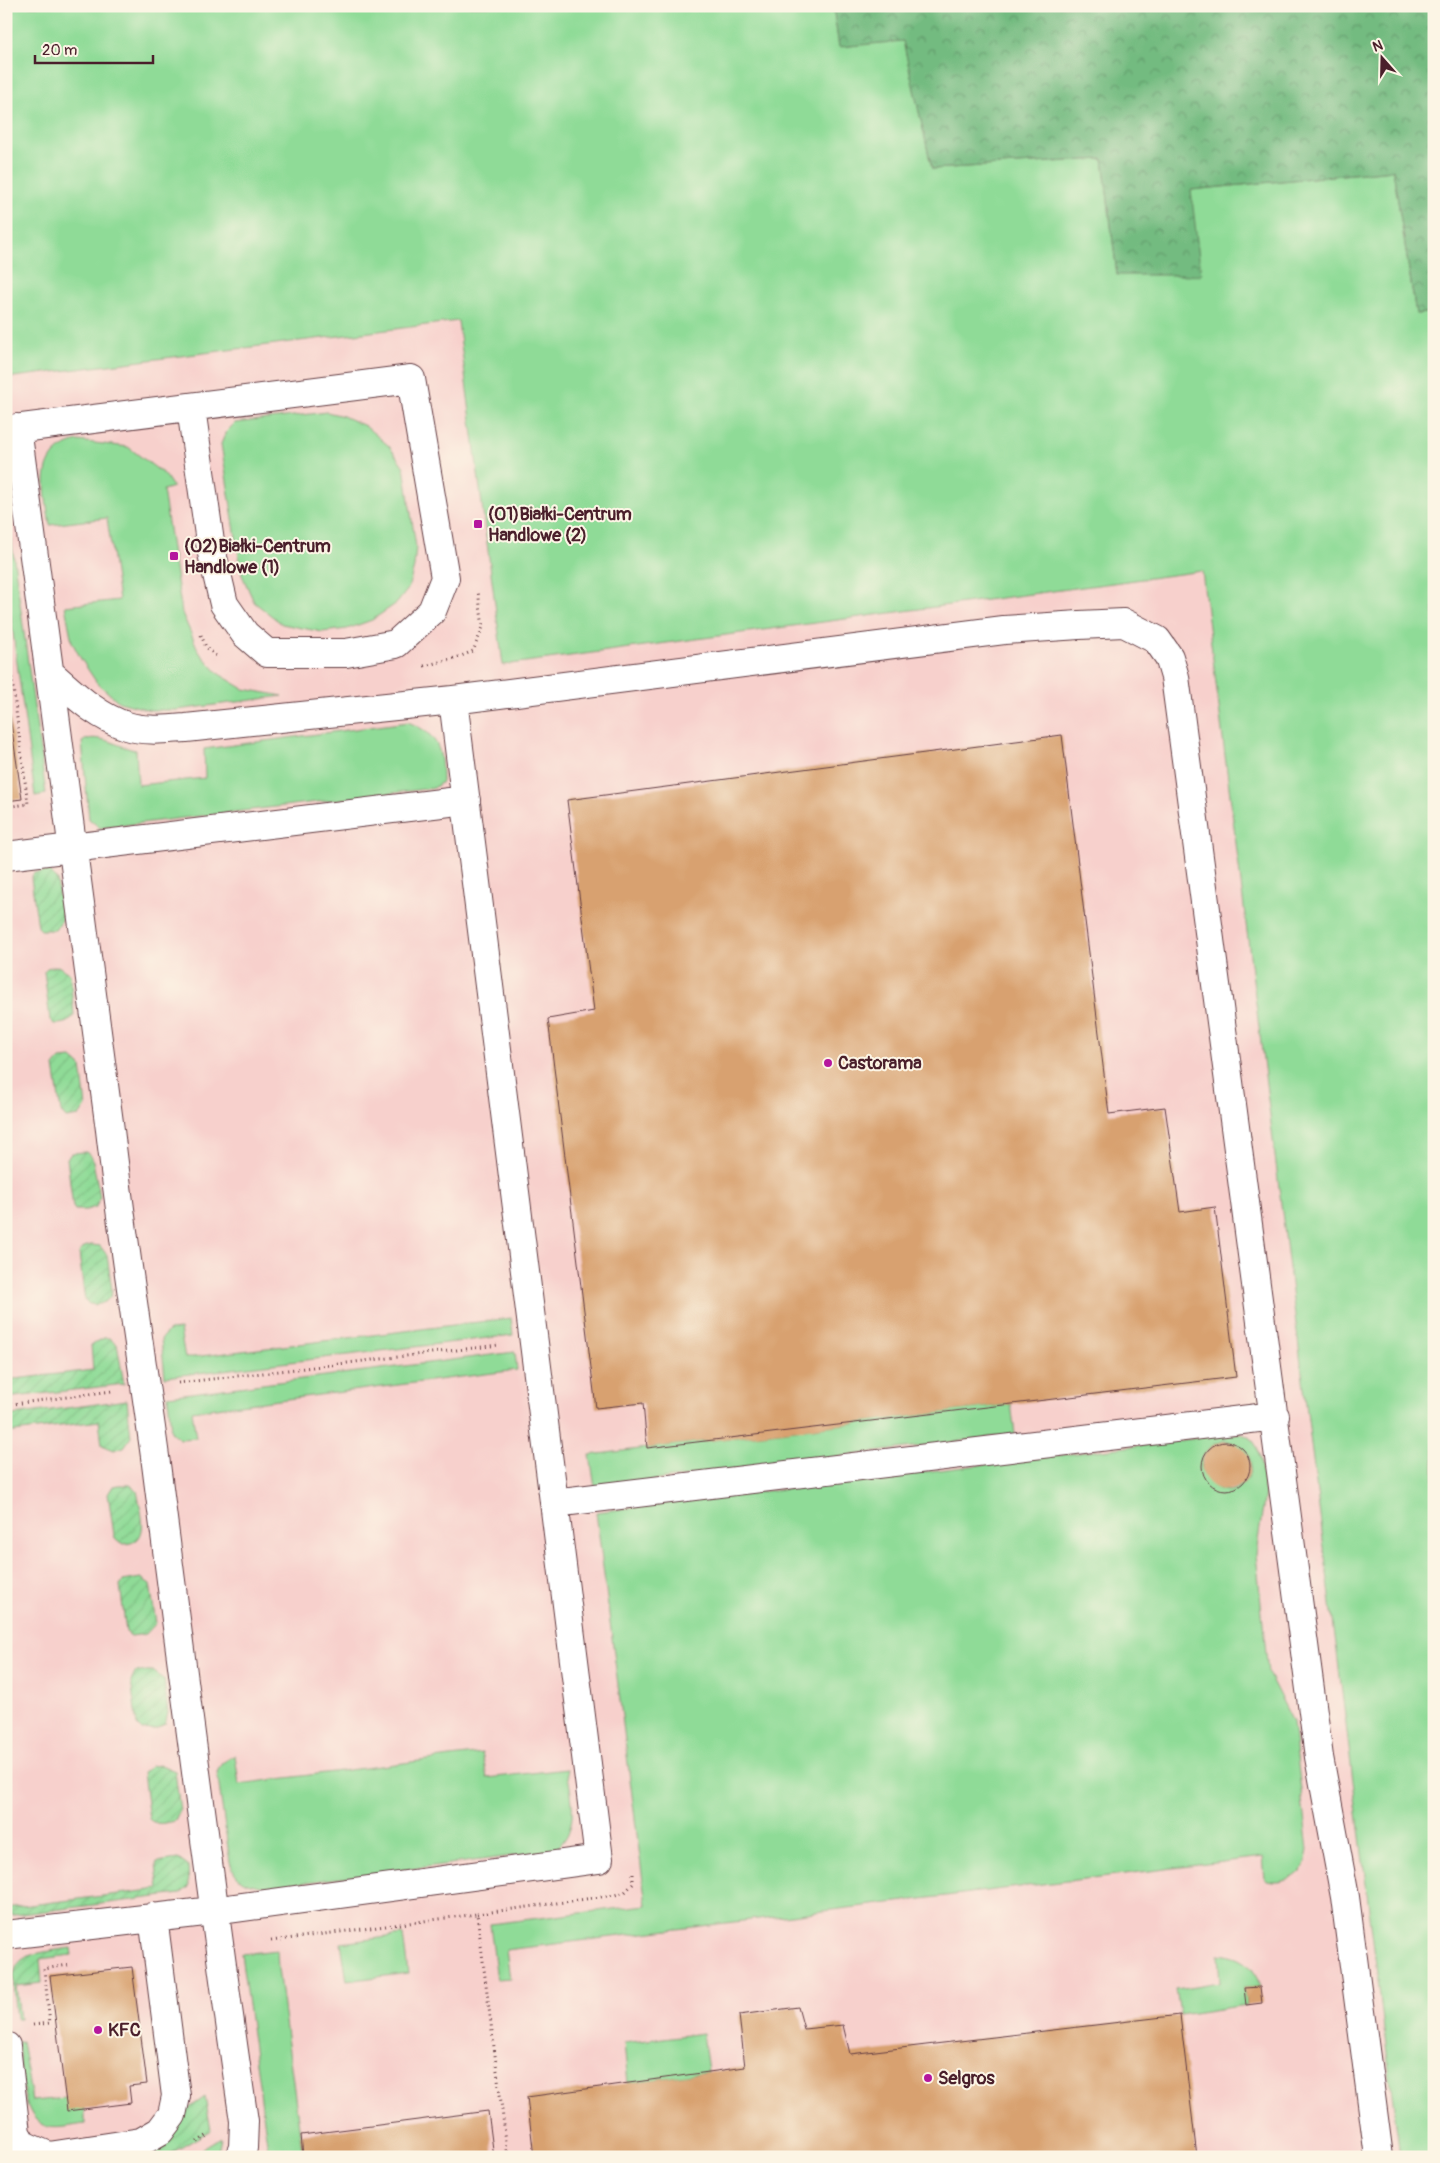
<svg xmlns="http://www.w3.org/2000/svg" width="1440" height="2163" viewBox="0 0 1440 2163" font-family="Pangolin,sans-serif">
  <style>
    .built { fill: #f7d0cc }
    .grass { fill: #8fdb97; stroke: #6c7d61; fill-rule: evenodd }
    .forest { fill: url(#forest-crowns); stroke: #5e6d56 }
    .garden { fill: url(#garden-furrows); stroke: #6c7d61 }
    .building { fill: #d8a16f }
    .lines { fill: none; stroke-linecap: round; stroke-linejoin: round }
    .minor-casing { stroke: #633d43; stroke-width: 30 }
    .path { stroke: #633d43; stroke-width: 3; stroke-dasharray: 1 4; stroke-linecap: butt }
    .minor { stroke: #fff; stroke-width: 28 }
    .poi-dot { fill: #b5179e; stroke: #fcf5e5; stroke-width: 2 }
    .labels { text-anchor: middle; stroke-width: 4; stroke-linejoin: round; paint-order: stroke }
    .poi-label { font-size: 18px; font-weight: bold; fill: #4a1f2b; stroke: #fcf5e5; text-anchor: start }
  </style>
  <defs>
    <pattern id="forest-crowns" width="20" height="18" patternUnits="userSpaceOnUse" patternTransform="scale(1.25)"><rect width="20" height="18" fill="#73bb80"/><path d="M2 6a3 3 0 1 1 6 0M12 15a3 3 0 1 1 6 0" fill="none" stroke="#609769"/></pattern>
    <pattern id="garden-furrows" width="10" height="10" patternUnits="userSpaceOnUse" patternTransform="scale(1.25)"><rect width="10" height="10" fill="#8fdb97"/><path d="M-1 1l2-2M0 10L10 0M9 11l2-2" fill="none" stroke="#7dbc82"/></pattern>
  </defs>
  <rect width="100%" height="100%" fill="#fcf5e5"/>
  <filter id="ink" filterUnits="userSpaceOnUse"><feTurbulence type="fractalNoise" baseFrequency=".02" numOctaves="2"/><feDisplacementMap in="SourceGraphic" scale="10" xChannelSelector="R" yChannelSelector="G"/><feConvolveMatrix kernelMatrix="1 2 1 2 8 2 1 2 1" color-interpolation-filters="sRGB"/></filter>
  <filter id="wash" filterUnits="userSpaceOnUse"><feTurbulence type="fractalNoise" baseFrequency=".0096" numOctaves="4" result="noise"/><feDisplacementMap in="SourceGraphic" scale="20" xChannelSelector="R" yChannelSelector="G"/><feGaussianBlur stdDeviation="1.12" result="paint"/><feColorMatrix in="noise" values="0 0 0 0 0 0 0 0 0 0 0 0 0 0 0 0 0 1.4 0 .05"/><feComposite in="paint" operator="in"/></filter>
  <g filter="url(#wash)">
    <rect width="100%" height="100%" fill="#efe6c8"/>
    <!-- built -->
    <path class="built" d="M458,321l45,344 699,-94 198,1586h-1394v-1779z"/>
    <!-- grass -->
    <path class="grass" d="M6,6h827l6,41 64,-7 29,129 171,-10 14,116 74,-85 202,-20 23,144 18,-2v1845h-34l-198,-1586 -699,94 -45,-344 -452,57z
      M327,412l16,4 22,10 24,20 15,21 12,80 -2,20 -6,22 -11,14 -25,17 -25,9 -25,3 -40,-8 -28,-22 -12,-27 -21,-131 5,-12 9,-9z
      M78,441l50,6 37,28 8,12 -10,3 19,123 17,39 20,22 25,15 39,7 -106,14h-27l-31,-8 -22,-19 -16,-24 -9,-17 -7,-36 54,-6 -12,-82 -57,7c-5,-34 -16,-73 28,-84z
      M6,520l4,10 36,264 -11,2 -29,-215z
      M408,722c32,13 34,28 34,60l-8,6 -334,40 -11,-9 -7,-77c14,-11 38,6 54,8l2,35 67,-7 -1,-29z
      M511,1318l2,17 -348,42 -4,-38 8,-9 11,-1 5,29z
      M515,1352l2,18 -325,41 4,27 -16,1 -9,-7 -3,-36z
      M1011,1404l4,30 -420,54 -5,-33z
      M1240,1433l11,5 6,9 3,12 5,35 -9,60 12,119 25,49 15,128c-1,5 -2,11 -4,16 -7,12 -26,20 -39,14l-2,-23 -757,93 4,29 -13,1 -7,-56 156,-19 -50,-393zM1224,1441c18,2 34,18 23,37 -22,39 -76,-22 -23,-37z
      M482,1753l5,25 80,-9c4,27 15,64 -15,82l-284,36c-21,-3 -31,-4 -38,-25l-13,-90 5,-9 13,-8 4,29z
      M403,1935l5,38 -61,8 -6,-38z
      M277,1950l1,19 25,188h-34l-28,-203z
      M1218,1954c22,2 36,9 42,33l-16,1 2,17 -66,10 -4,-26 44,-7z
      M703,2033l5,39 -80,11 -4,-40z
      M22,2041l10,60 33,-3 20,11v15c-11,1 -32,7 -42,1 -23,-11 -22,-60 -25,-83z
      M221,2138l-4,19h-28z"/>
    <!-- forest -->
    <path class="forest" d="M833,6h601v306l-18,2 -23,-144 -202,20 10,85h-84l-14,-116 -171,10 -29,-128 -64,6z"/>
    <!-- garden -->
    <path class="garden" d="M49,871l8,9 5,40 -7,10h-14l-3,-3 -7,-49 3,-5z
      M58,966l12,8 4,41c-5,8 -10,9 -20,9l-4,-4 -6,-49 3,-3z
      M72,1058l9,8 5,40 -7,10 -13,2 -5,-6 -7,-46 6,-7z
      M86,1152l6,5 8,39 -4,11 -10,3h-11l-2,-3 -6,-49 5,-5z
      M91,1245l9,1 7,9 5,35c0,13 -19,19 -27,11l-6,-48 5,-6z
      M104,1338h5l8,6 7,40 -118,14v-18l87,-10 -2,-25z
      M127,1400l4,37 -7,10 -10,3 -12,-5 -3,-24 -93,12v-17z
      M118,1485h12l7,5c3,21 17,55 -16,54l-5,-4 -2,-5 -6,-41 5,-8z
      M141,1578l9,6 6,39 -10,11 -15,2 -5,-4 -6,-47 3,-4z
      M148,1671h5l11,9 4,33 -3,11 -9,5 -14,1 -5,-5 -6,-44 4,-9z
      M161,1765l14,6 5,40 -5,10c-9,2 -19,5 -26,-2l-6,-46 8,-7z
      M178,1859l10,7 1,21 -9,7 -174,22v-8l153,-19 -3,-24 1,-3z
      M71,1948l1,7 -32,4 2,24 -26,3 4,33h-4c-6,-61 -6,-63 55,-71z
      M205,2097l6,33 -46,27h-45z"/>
    <g id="blocks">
      <!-- building -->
      <path class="building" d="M6,689l16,110 -16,2z
        M1062,735l47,379 56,-7 15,105 35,-5 21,170 -589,71 -4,-45 -47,5 -48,-389 46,-8 -27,-211z
        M1202 1466a24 24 0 1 1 48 0a24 24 0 1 1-48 0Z
        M132,1967l15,117 -18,2 2,17 -64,8 -17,-135z
        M1260,1987l2,16 -16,2 -2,-17z
        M798,2007l6,22 39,-4 7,29 330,-39 17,142h-663l-7,-60 218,-30 -6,-52z
        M488,2111l6,46h-191l-2,-22z"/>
    </g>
  </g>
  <g filter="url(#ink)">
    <use href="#blocks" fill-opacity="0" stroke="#633d43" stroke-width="1"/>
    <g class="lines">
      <!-- minor casing -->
      <g class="minor-casing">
        <path id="minor" d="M17,428l93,702c13,112 31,223 46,334 28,219 56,438 88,657l-1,27 -4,9
          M6,430l405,-51 34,199 -13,33 -36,33 -50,9h-79l-22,-19 -21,-30 -13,-55 -20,-141
          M50,673c23,20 47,44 77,53 19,6 40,3 59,2l267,-28 551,-70 75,-5 45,-2 33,17 12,17 6,20 144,1080 26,140 34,260
          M6,856l460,-56
          M554,1503l721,-87
          M6,1935l207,-24 386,-52 -146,-1159
          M6,2046l10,87 7,12 26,11 92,-14 19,-11 12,-16 4,-19 -23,-179"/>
      </g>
      <!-- path -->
      <path class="path" d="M6,633l22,171 -22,3
        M201,635l5,12 10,9
        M424,666l35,-9 14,-6 10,-24 -5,-36
        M178,1383l321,-38
        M6,1405l106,-14
        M477,1914l138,-19 10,-3 8,-8v-14
        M271,1941l206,-27 31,243
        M33,2025l17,-2 -6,-54 24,-4
        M197,2142l11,-7"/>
      <!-- minor -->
      <use href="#minor" class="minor"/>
    </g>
  </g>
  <!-- markers -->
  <g class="poi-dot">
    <rect x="473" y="519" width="10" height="10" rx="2.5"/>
    <rect x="169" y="551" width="10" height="10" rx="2.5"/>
    <circle cx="828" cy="1063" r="5"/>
    <circle cx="98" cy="2030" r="5"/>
    <circle cx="928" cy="2078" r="5"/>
  </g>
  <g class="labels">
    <!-- poi labels -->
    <g class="poi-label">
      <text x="488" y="520">(01)Białki-Centrum<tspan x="488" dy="21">Handlowe (2)</tspan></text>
      <text x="184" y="552">(02)Białki-Centrum<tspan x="184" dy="21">Handlowe (1)</tspan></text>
      <text x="838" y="1069">Castorama</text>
      <text x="108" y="2036">KFC</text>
      <text x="938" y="2084">Selgros</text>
    </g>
  </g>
  <!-- margin -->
  <rect width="1440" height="2163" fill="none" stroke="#fcf5e5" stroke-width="25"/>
  <!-- north arrow -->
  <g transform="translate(1382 58) rotate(340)" stroke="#fcf5e5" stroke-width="4" paint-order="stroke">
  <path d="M0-4L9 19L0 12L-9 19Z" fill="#4a1f2b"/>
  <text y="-8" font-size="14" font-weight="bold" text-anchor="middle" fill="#4a1f2b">N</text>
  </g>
  <!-- scale -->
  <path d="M35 55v8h118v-8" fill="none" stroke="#4a1f2b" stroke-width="2.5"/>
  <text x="42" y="55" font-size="15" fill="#4a1f2b" stroke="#fcf5e5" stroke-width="4" paint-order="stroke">20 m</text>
</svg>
